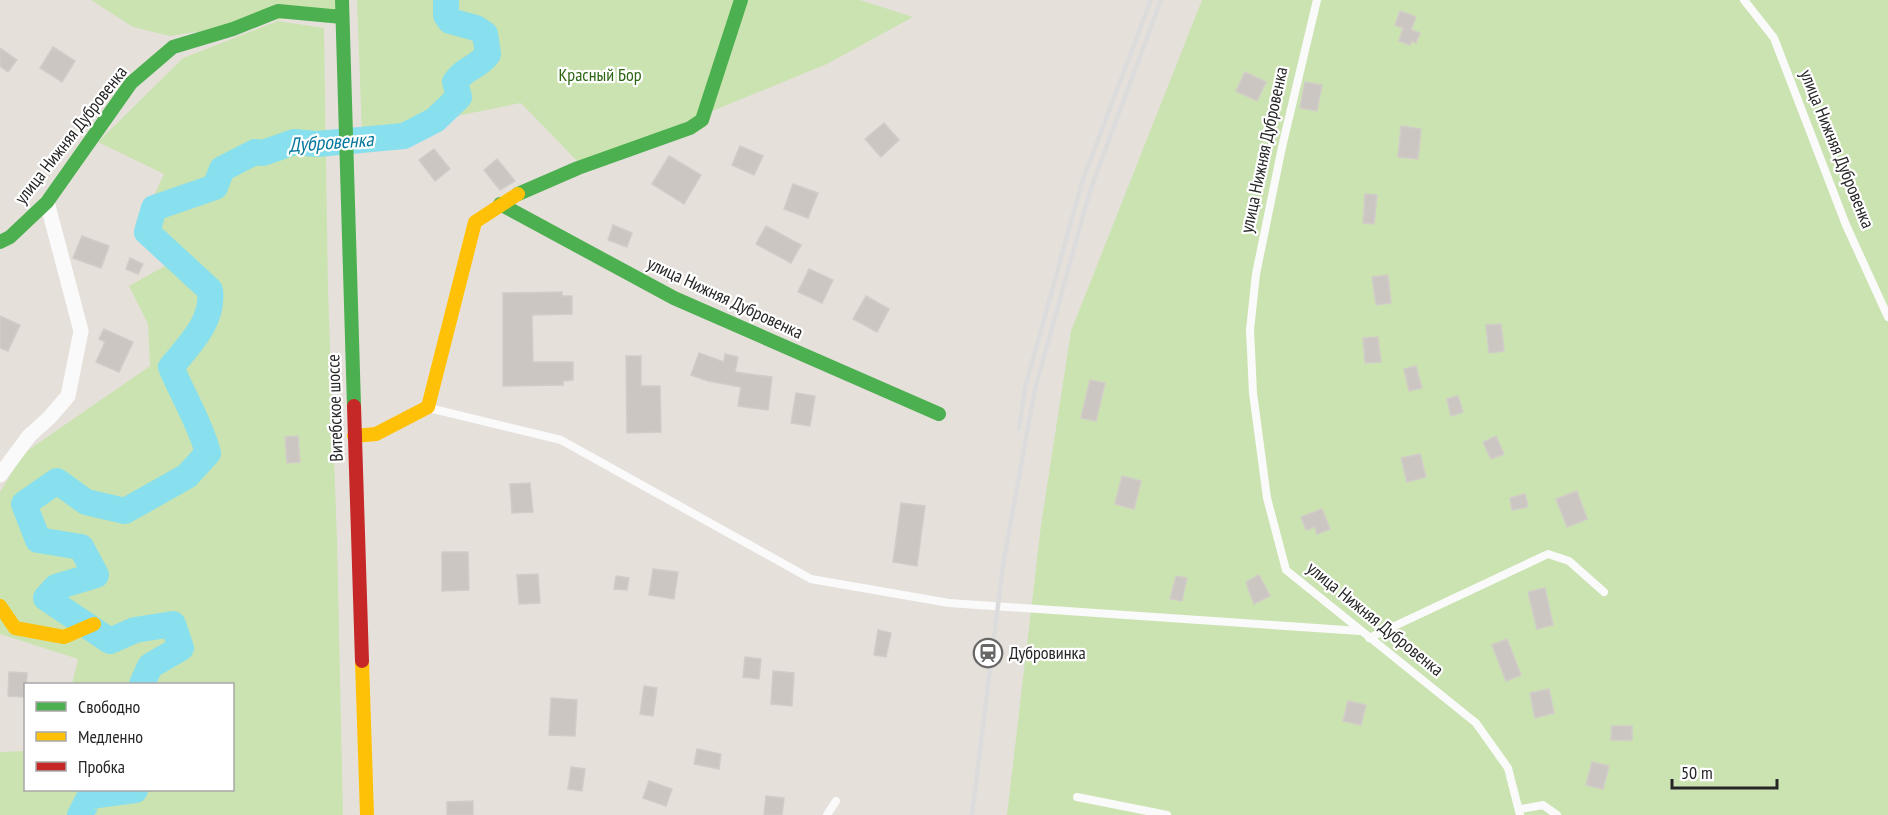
<svg xmlns="http://www.w3.org/2000/svg" width="1888" height="815" viewBox="0 0 1888 815" font-family="'PT Sans Narrow',sans-serif">
  <style>
    .green { fill: #cbe3b1 }
    .lines { fill: none; stroke-linecap: round; stroke-linejoin: round }
    .river { stroke: #88dfee; stroke-width: 26 }
    .building { fill: #cbc6c2; stroke: #d1ccc7; stroke-width: 1.5 }
    .lane { stroke: #fbfafa; stroke-width: 8 }
    .street { stroke: #fbfafa; stroke-width: 15 }
    .fast { stroke: #4caf50; stroke-width: 14 }
    .slow { stroke: #ffc107; stroke-width: 14 }
    .jam { stroke: #c62828; stroke-width: 14 }
    .rail { stroke: #dcdcdd; stroke-width: 4.5 }
    .labels { text-anchor: middle; stroke-width: 4.5; stroke-linejoin: round; paint-order: stroke }
    .park-label { font-size: 18px; fill: #2e6614; stroke: #fff }
    .street-label { font-size: 18px; fill: #262626; stroke: #fff }
    .poi-label { font-size: 18px; fill: #262626; stroke: #fff; text-anchor: start }
    .water-label { font-size: 20px; font-style: italic; fill: #04789d; stroke: #fff }
  </style>
  <rect width="100%" height="100%" fill="#e6e0db"/>
  <!-- green -->
  <path class="green" d="M91,0h244v11l-165,25 -37,-9z
    M357,0h503l53,17 -86,47 -246,101 -60,-62 -159,32z
    M1202,0h686v815h-881l34,-290 30,-194z
    M278,21l46,7 4,262 9,249 6,276h-343v-63l25,-1 1,39h206v-106h-160l6,-25 -78,-25v-142l24,-39 126,-87 -2,-42 -19,-38 36,-20 -27,-36 26,-56 -66,-32 85,-84z"/>
  <g class="lines">
    <!-- river -->
    <path class="river" d="M142,684l8,-18 31,-18 -8,-24 -38,6 -25,11 -64,-43 10,-11 40,-12 -15,-28 -43,-7 -14,-36 33,-23 29,21 39,9 62,-35 21,-23c-8,-30 -25,-57 -37,-86 19,-23 43,-46 39,-77l-63,-58 7,-24 61,-21 7,-18 33,-17 8,1 31,-11 23,2 87,-8 31,-16 24,-23 -4,-15c8,-13 24,-15 33,-28l-3,-20 -9,-6 -26,-7 -4,-6v-15
      M80,815l10,-19 45,-6"/>
  </g>
  <!-- building -->
  <path class="building" d="M1400,11l16,6 -5,13 9,3 -4,10 -4,-2 -2,4 -11,-4 4,-13 -8,-3z
    M53,47l22,14 -13,21 -22,-14z
    M0,48l17,12 -9,12 -8,-6z
    M1245,72l21,10 -9,19 -21,-10z
    M1305,82l17,3 -5,26 -17,-3z
    M884,123l15,17 -18,17 -16,-18z
    M1401,126l20,3 -3,30 -20,-2z
    M740,146l23,10 -9,19 -22,-10z
    M434,149l16,20 -15,12 -16,-21z
    M669,156l32,19 -17,29 -32,-20z
    M497,159l18,22 -15,9 -16,-20z
    M793,184l25,9 -10,25 -24,-9z
    M1365,194l12,1 -3,29 -11,-1z
    M613,225l19,8 -5,14 -19,-7z
    M766,226l35,19 -10,18 -35,-19z
    M82,236l27,10 -8,22 -28,-10z
    M130,258l13,6 -5,10 -12,-5z
    M809,269l24,11 -11,23 -24,-11z
    M1388,275l3,28 -15,2 -4,-28z
    M562,292v4h10v18l-40,1 1,47h40v18l-10,1v4l-60,1v-93z
    M866,296l23,13 -12,23 -24,-13z
    M0,316l20,9 -12,26 -8,-3z
    M1501,324l3,27 -15,2 -3,-28z
    M104,329l29,13 -14,30 -23,-10 9,-20 -6,-3z
    M1378,337l3,25 -16,1 -2,-25z
    M699,353l25,9 1,-8 13,3 -3,15 37,5 -4,33 -30,-4 3,-19 -33,-6 -17,-6z
    M626,356h15v30h19l1,46 -34,1z
    M1416,366l6,22 -13,3 -5,-22z
    M1090,380l15,3 -9,38 -15,-3z
    M796,393l19,3 -5,30 -19,-3z
    M1458,396l5,16 -12,4 -4,-17z
    M298,436l2,26 -13,1 -2,-26z
    M1496,436l8,18 -13,5 -8,-17z
    M1420,454l6,23 -19,5 -6,-24z
    M1122,476l19,5 -7,28 -19,-5z
    M530,483l3,29 -21,1 -2,-29z
    M1577,491l10,28 -20,8 -11,-28z
    M1525,494l3,13 -16,3 -2,-12z
    M901,503l24,3 -8,60 -24,-4z
    M1322,509l8,20 -13,5 -2,-7 -9,3 -5,-13z
    M442,552h26l1,38 -27,1z
    M653,569l25,3 -4,27 -25,-4z
    M538,574l2,29 -21,1 -2,-29z
    M1259,575l11,21 -16,8 -8,-22z
    M616,576l13,2 -2,12 -13,-1z
    M1176,576l11,2 -5,23 -12,-2z
    M1545,588l8,37 -16,4 -9,-37z
    M878,630l13,3 -5,24 -12,-2z
    M1507,639l14,36 -15,6 -14,-36z
    M745,657l16,2 -2,20 -16,-2z
    M773,671l21,2 -2,33 -21,-2z
    M9,672l18,1 -1,24 -18,-1z
    M644,686l13,2 -4,28 -13,-2z
    M1549,689l5,24 -19,5 -5,-25z
    M551,698l26,2 -2,36 -26,-1z
    M1348,701l18,4 -5,20 -18,-4z
    M1612,726h20v14h-21z
    M697,749l24,5 -2,15 -25,-5z
    M1592,762l17,4 -6,23 -17,-4z
    M571,767l14,2 -3,22 -14,-2z
    M649,781l23,8 -6,17 -23,-8z
    M766,796l18,2 -2,17h-18z
    M473,801v14h-26v-13z"/>
  <g class="lines">
    <!-- lane -->
    <path class="lane" d="M1317,0l-35,147 -26,127 -6,56 3,63 14,105 19,72 190,153 32,45 12,47
      M1744,0l30,38 72,187 42,92
      M429,408l132,32 250,139 138,24 411,28
      M1369,638l179,-84 21,7 35,31
      M1077,797l90,18
      M1521,809l22,-4 14,10
      M827,815l9,-14"/>
    <!-- street -->
    <path class="street" d="M0,475l29,-39 20,-18 19,-22 13,-65 -34,-129"/>
    <!-- fast -->
    <path class="fast" d="M342,0l12,406
      M518,194l60,-26 112,-40 12,-8 39,-120
      M500,204l174,94 265,116
      M0,242l10,-5 37,-35 84,-119 42,-36 60,-18 45,-18 64,6"/>
    <!-- slow -->
    <path class="slow" d="M354,436l22,-2 52,-27 47,-185 43,-28
      M0,606l15,22 49,9 30,-13
      M362,661l5,154"/>
    <!-- jam -->
    <path class="jam" d="M354,406l8,255"/>
    <!-- rail -->
    <path class="rail" d="M1019,429l6,-41 57,-206 69,-182
      M972,815l31,-250 32,-176 55,-198 71,-191"/>
  </g>
  <!-- icons -->
  <defs>
    <g id="station-ring" transform="scale(1.5)"><circle r="9.5" fill="#fff" stroke="#696765" stroke-width="1.5"/><path d="M-3-6H3Q5-6 5-4V2Q5 4 3 4L4.5 6H3L1.5 4h-3L-3 6H-4.5L-3 4Q-5 4-5 2V-4Q-5-6-3-6ZM-3.5-4v3h7v-3ZM-3.5 1v1.5H-2V1ZM2 1v1.5H3.5V1Z" fill="#696765"/></g>
  </defs>
  <g fill-rule="evenodd">
    <use href="#station-ring" x="988" y="653"/>
  </g>
  <g class="labels">
    <!-- park labels -->
    <g class="park-label">
      <text x="600" y="81">Красный Бор</text>
    </g>
    <!-- street labels -->
    <g class="street-label">
      <text transform="translate(71 135) rotate(-52)" y="6">улица Нижняя Дубровенка</text>
      <text transform="translate(1837 149) rotate(68)" y="6">улица Нижняя Дубровенка</text>
      <text transform="translate(1264 150) rotate(-78)" y="6">улица Нижняя Дубровенка</text>
      <text transform="translate(725 298) rotate(25)" y="6">улица Нижняя Дубровенка</text>
      <text transform="translate(335 408) rotate(-92)" y="6">Витебское шоссе</text>
      <text transform="translate(1375 619) rotate(39)" y="6">улица Нижняя Дубровенка</text>
    </g>
    <!-- poi labels -->
    <g class="poi-label">
      <text x="1009" y="659">Дубровинка</text>
    </g>
    <!-- water labels -->
    <g class="water-label">
      <text transform="translate(331 142) rotate(-4)" y="7">Дубровенка</text>
    </g>
  </g>
  <!-- legend -->
  <rect x="24" y="683" width="210" height="108" fill="#ffffff" stroke="#a8a8a8" stroke-width="1.5"/>
  <rect x="36" y="702" width="30" height="9" fill="#4caf50" stroke="#a8a8a8" stroke-width="1.5"/>
  <text x="78" y="713" font-size="18" fill="#262626">Свободно</text>
  <rect x="36" y="732" width="30" height="9" fill="#ffc107" stroke="#a8a8a8" stroke-width="1.5"/>
  <text x="78" y="743" font-size="18" fill="#262626">Медленно</text>
  <rect x="36" y="762" width="30" height="9" fill="#c62828" stroke="#a8a8a8" stroke-width="1.5"/>
  <text x="78" y="773" font-size="18" fill="#262626">Пробка</text>
  <!-- scale -->
  <path d="M1672 779v9h105v-9" fill="none" stroke="#262626" stroke-width="3"/>
  <text x="1681" y="779" font-size="18" fill="#262626" stroke="#ffffff" stroke-width="4.5" paint-order="stroke">50 m</text>
</svg>
